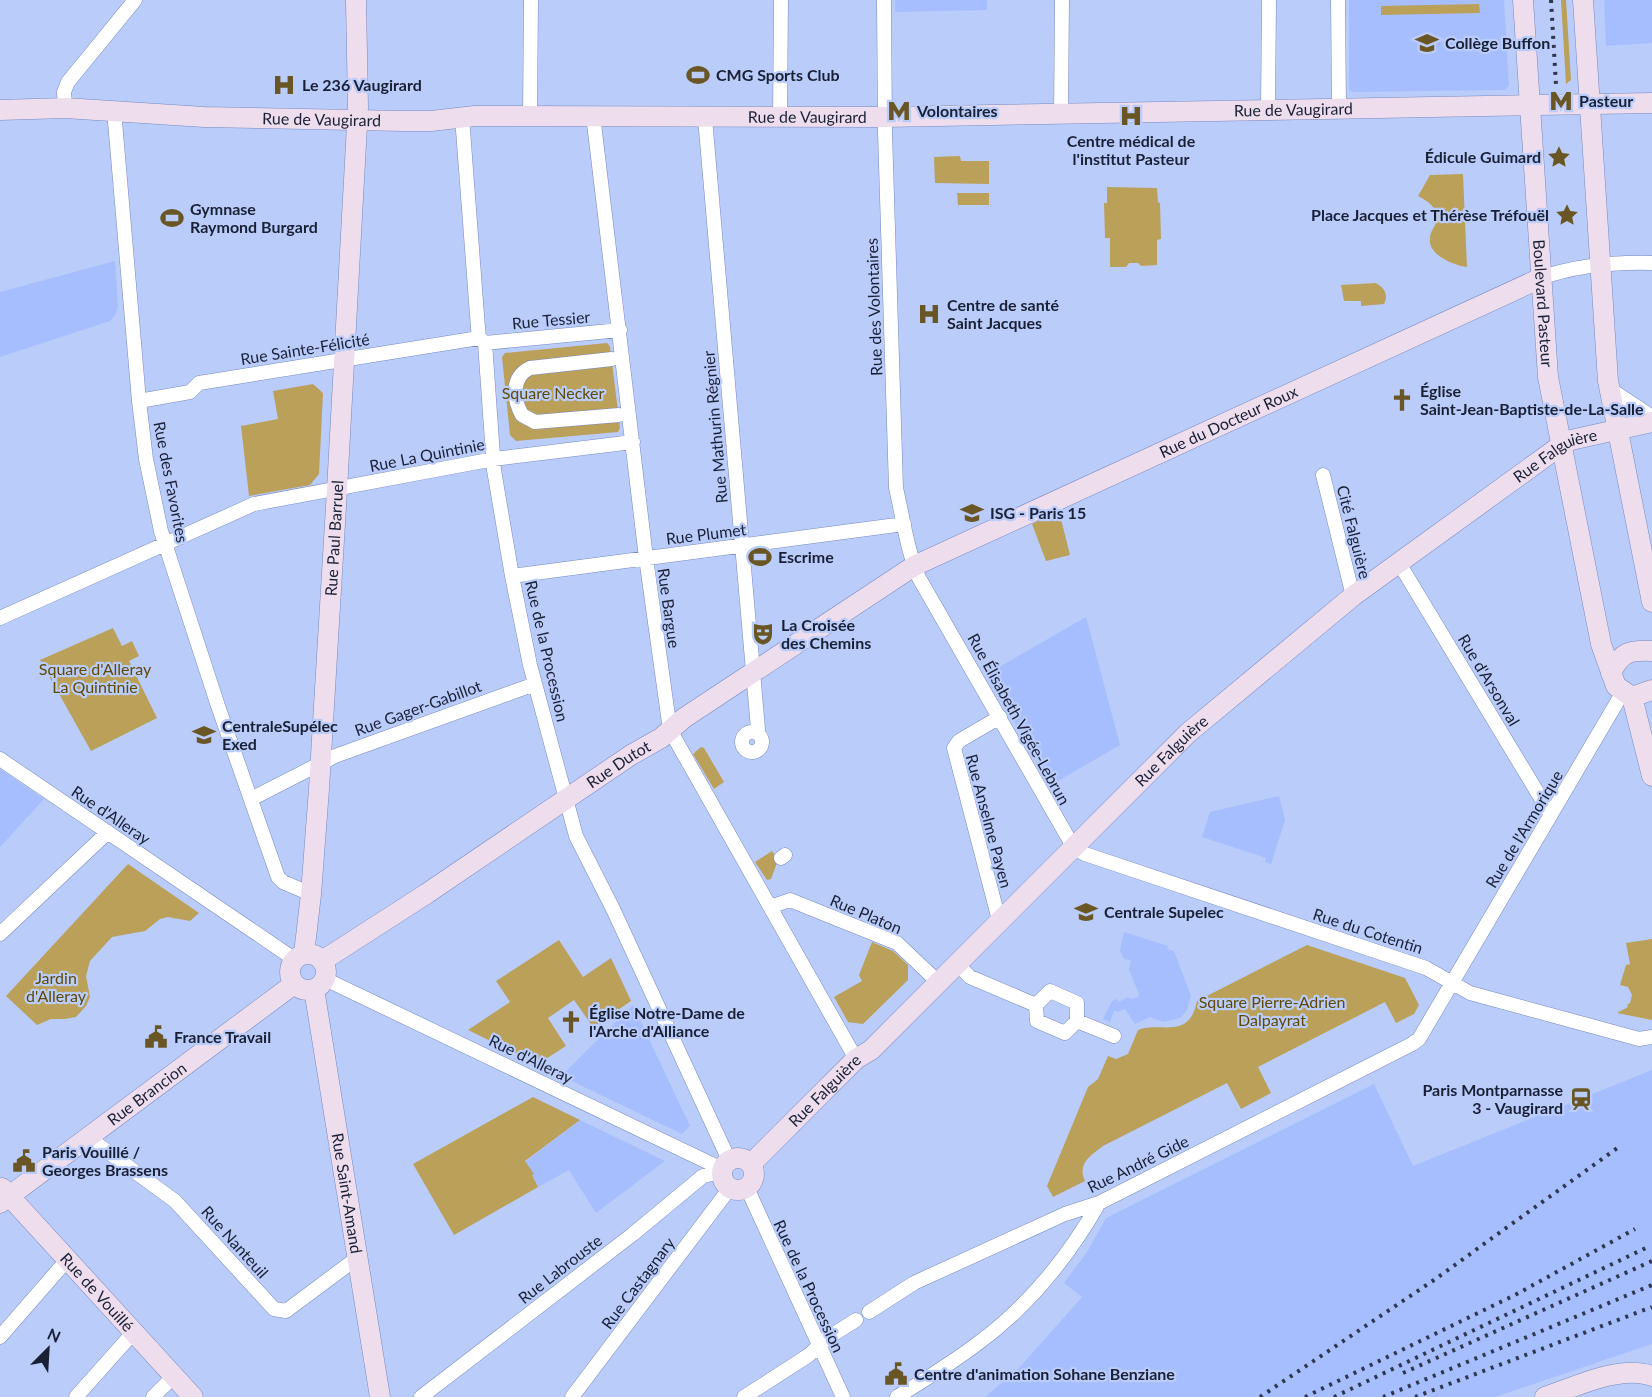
<svg xmlns="http://www.w3.org/2000/svg" width="1652" height="1397" viewBox="0 0 1652 1397" font-family="Lato,sans-serif">
  <style>
    .built { fill: #a7befe }
    .green { fill: #bba05a }
    .lines { fill: none; stroke-linecap: round; stroke-linejoin: round }
    .street-casing { stroke: #768abf; stroke-width: 15 }
    .secondary-casing { stroke: #768abf; stroke-width: 21 }
    .street { stroke: #fff; stroke-width: 14 }
    .secondary { stroke: #eedded; stroke-width: 20 }
    .rail { stroke: #2f3750; stroke-width: 4; stroke-dasharray: 3 6; stroke-linecap: butt }
    .labels { text-anchor: middle; stroke-width: 4.5; stroke-linejoin: round; paint-order: stroke }
    .poi-label { font-size: 16px; font-weight: bold; fill: #192035; stroke: #baccfa; text-anchor: start }
    .street-label { font-size: 16px; fill: #192035; stroke: #baccfa }
    .park-label { font-size: 16px; fill: #5f4905; stroke: #baccfa }
  </style>
  <rect width="100%" height="100%" fill="#baccfa"/>
  <!-- built -->
  <path class="built" d="M895,0h92v10l-92,2z
    M1349,0h155l5,86 -4,4 -153,2 -3,-3z
    M1604,0h48v43l-46,3z
    M115,261l3,46 -2,7 -6,7 -110,36v-65z
    M1086,617l34,128 -69,40 -64,-111z
    M0,769l44,30 -44,48z
    M1279,796l6,24 -14,44 -6,-2 1,-4 -64,-21 8,-25z
    M1124,932l44,14 -1,3 7,2 17,45 -4,14 -7,8 -17,4 -13,-5 -15,7 -10,-15 -7,3 -4,-1 -4,11 -7,-3 9,-18 5,-2 2,3 9,-5 3,2 7,-2 1,-3 -10,-24 2,-10 -7,-1 -4,-8z
    M633,1005l57,121 -8,8 -121,-58z
    M1652,1070v274l-157,53h-510l34,-29 63,-71 -18,-14 23,-31 19,-34 268,-134 39,82z
    M580,1120l85,41 -69,52 -27,-43 -31,17 -13,-25z"/>
  <!-- green -->
  <path class="green" d="M1561,0h5l5,80 -5,4z
    M1479,4l1,9 -99,2v-9z
    M960,156l1,5h28v23l-54,-1 -1,-26z
    M1463,174l4,93c-13,-1 -40,-13 -37,-29 0,-5 3,-9 5,-13 6,-14 -5,-23 -17,-29l12,-21z
    M1107,187l50,1 1,14 2,1 1,36 -4,1v25l-16,1 -3,-3h-9l-3,4h-16v-29h-5l-1,-35h3z
    M957,193h32v12h-31z
    M1376,283c8,5 13,11 8,21l-23,2v-5h-17l-3,-16z
    M607,343l3,3 10,82 -2,4 -102,9 -6,-6 -8,-78 3,-4z
    M313,384l10,9 -4,81 -9,11 -61,11 -8,-70 37,-7 -5,-28z
    M1059,511l11,44 -24,6 -14,-37z
    M113,628l9,18 10,-5 7,15 -10,5 28,57 -66,33 -51,-91z
    M701,747l3,1 20,34 -10,7 -21,-35z
    M772,851l6,9 -7,19 -4,1 -12,-18z
    M128,864l71,49 -9,8 -22,-4 -8,2 -15,12 -33,6 -22,24 -4,15 4,21 -4,9 -10,11 -12,2h-13l-14,6 -31,-29z
    M1652,939v81l-35,-7 11,-6 -1,-2 3,-2 2,-8 -4,-8 -8,-2 6,-20 4,-1 -4,-21z
    M559,940l24,37 28,-19 20,43 -38,26 -19,-27 -26,18 18,28 -28,18 -70,-34 42,-28 -14,-21z
    M872,942l21,9 15,14v15l-45,44 -15,-2 -14,-25 28,-16 -3,-6z
    M1307,945l98,33 14,27 -5,9 -18,9 -11,-21 -127,65 13,26 -30,16 -14,-26 -124,63c-13,10 -26,18 -18,35l-32,16 -6,-11 41,-99 10,-8 10,-23 8,3 12,-5 10,-24c23,-9 51,11 59,-29z
    M533,1097l47,23 -55,41 9,13 -2,1 6,12 -84,48 -41,-71z"/>
  <g class="lines">
    <!-- street casing -->
    <g class="street-casing">
      <path id="street" d="M884,0l1,132 11,356c7,30 11,62 23,90l155,270 11,6 341,114 44,25 169,46 13,-2
        M1338,0l1,108
        M65,108l-1,-16 4,-10 67,-82
        M1268,109l1,-109
        M114,110l25,291 7,58 15,72 57,175 60,171 5,5 28,12
        M1061,114l1,-114
        M530,115l1,-115
        M593,115l53,443 24,172 186,329
        M462,117l16,211 1,10 6,5 9,127 18,106 18,89 46,171 37,73 116,251
        M705,118l53,611 -2,4
        M780,118l1,-118
        M1541,278c36,-13 73,-16 111,-15
        M485,343l135,-13
        M612,359l-82,9c-19,9 -17,31 -8,47l13,7 84,-7
        M1610,389l42,28
        M139,401l51,-9 9,-9 280,-45
        M1323,475l30,121
        M1399,563l152,252
        M512,576l392,-52
        M0,618l254,-114 240,-45 139,-17
        M742 742a10 10 0 1 1 20 0a10 10 0 1 1-20 0Z
        M0,759l294,200
        M251,799l84,-43 200,-72
        M781,858l4,-3
        M770,907l20,-7 107,43 41,39
        M999,920l-45,-172 5,-7 41,-24
        M0,934l108,-102
        M956,963l14,14 66,28 14,-14 27,12v18l37,15
        M325,979l397,190
        M1036,1005l1,16 28,12 12,-12
        M89,1138l86,63 99,108 12,2 71,-53
        M747,1188l96,209
        M869,1312l45,-29 151,-69 34,-11 313,-159 7,-5 204,-347
        M0,1337l67,-77
        M76,1397l57,-64
        M153,1397l21,-21
        M421,1397l212,-163 70,-58 19,-4
        M572,1397l158,-209
        M744,1397l65,-42 17,-16 30,-19
        M897,1397c27,-17 55,-34 80,-53 52,-38 90,-85 122,-141"/>
    </g>
    <!-- secondary casing -->
    <g class="secondary-casing">
      <g id="secondary">
        <path id="s1" d="M1523,0l25,377 53,267 15,42 16,11 20,-7"/>
        <path d="M1583,0l25,381 44,221"/>
        <path id="s2" d="M0,110l65,-2 139,9 200,4h27l44,-5 410,1 767,-14"/>
        <path d="M1611,673c10,-21 18,-23 41,-22"/>
        <path d="M1632,697l20,79"/>
        <circle cx="308" cy="972" r="18"/>
        <path id="s3" d="M304,954l7,-60 8,-105 18,-299 21,-383 -2,-107"/>
        <path id="s4" d="M322,961l104,-67 205,-139 30,-17 23,-20 230,-152 627,-288"/>
        <path id="s5" d="M314,989l66,408"/>
        <circle cx="738" cy="1174" r="16"/>
        <path id="s6" d="M751,1164l105,-105 15,-9 317,-317 165,-137 207,-150 11,-6 81,-18"/>
        <path id="s7" d="M2,1188l191,209"/>
        <path id="s8" d="M0,1203l294,-219"/>
        <path d="M1545,1397c30,-10 76,-33 107,-21"/>
      </g>
    </g>
    <!-- street -->
    <use href="#street" class="street"/>
    <!-- secondary -->
    <use href="#secondary" class="secondary"/>
    <!-- rail -->
    <path class="rail" d="M1551,0l5,85
      M1403,1373l249,-112
      M1260,1397l174,-117 186,-134
      M1305,1397l210,-102 120,-66
      M1334,1397l316,-151
      M1383,1397l269,-112
      M1415,1397l237,-90"/>
  </g>
  <!-- icons -->
  <defs>
    <g id="school-bare" transform="scale(1.8)"><path d="M0-5L7-2L0 1L-7-2ZM-4 1L0 2.5L4 1V4Q0 6-4 4Z" fill="#695624" stroke="#baccfa" stroke-width="2.5" paint-order="stroke"/></g>
    <g id="stadium-bare" transform="scale(1.8)"><path d="M0-5a6.5 5 0 1 0 0 10a6.5 5 0 1 0 0-10ZM-3.5-1.8h7v3.6h-7Z" fill="#695624" stroke="#baccfa" stroke-width="2.5" paint-order="stroke"/></g>
    <g id="hospital-bare" transform="scale(1.8)"><path d="M-5-5h3v3.5h4V-5h3V5h-3V1.5h-4V5h-3Z" fill="#695624" stroke="#baccfa" stroke-width="2.5" paint-order="stroke"/></g>
    <g id="metro-bare" transform="scale(1.8)"><path d="M-5.5 5V-5H-3L0 0L3-5H5.5V5H3V-.5L0 4L-3-.5V5Z" fill="#695624" stroke="#baccfa" stroke-width="2.5" paint-order="stroke"/></g>
    <g id="sight-bare" transform="scale(1.8)"><path d="M0-6L1.8-2.2L6-1.7L2.9 1.2L3.7 5.4L0 3.3L-3.7 5.4L-2.9 1.2L-6-1.7L-1.8-2.2Z" fill="#695624" stroke="#baccfa" stroke-width="2.5" paint-order="stroke"/></g>
    <g id="church-bare" transform="scale(1.8)"><path d="M-1.2-6h2.4v3.5h3.3v2.4h-3.3V6h-2.4V-.1h-3.3v-2.4h3.3Z" fill="#695624" stroke="#baccfa" stroke-width="2.5" paint-order="stroke"/></g>
    <g id="university-bare" transform="scale(1.8)"><path d="M0-5L7-2L0 1L-7-2ZM-4 1L0 2.5L4 1V4Q0 6-4 4Z" fill="#695624" stroke="#baccfa" stroke-width="2.5" paint-order="stroke"/></g>
    <g id="theatre-bare" transform="scale(1.8)"><path d="M-5-5.5Q0-4 5-5.5V0Q5 5 0 6Q-5 5-5 0ZM-3.3-2.5H-1v1.5H-3.3ZM1-2.5H3.3v1.5H1ZM-2.8 1Q0 5.5 2.8 1Z" fill="#695624" stroke="#baccfa" stroke-width="2.5" paint-order="stroke"/></g>
    <g id="civic-bare" transform="scale(1.8)"><path d="M-.6-6.5H3V-4.5H.6V-3L4-1V1h2V6H-6V1h2V-1L-.6-3ZM-1.2 2.5V6h2.4V2.5Z" fill="#695624" stroke="#baccfa" stroke-width="2.5" paint-order="stroke"/></g>
    <g id="station-bare" transform="scale(1.8)"><path d="M-3-6H3Q5-6 5-4V2Q5 4 3 4L4.5 6H3L1.5 4h-3L-3 6H-4.5L-3 4Q-5 4-5 2V-4Q-5-6-3-6ZM-3.5-4v3h7v-3ZM-3.5 1v1.5H-2V1ZM2 1v1.5H3.5V1Z" fill="#695624" stroke="#baccfa" stroke-width="2.5" paint-order="stroke"/></g>
  </defs>
  <g fill-rule="evenodd">
    <use href="#school-bare" x="1427" y="43"/>
    <use href="#stadium-bare" x="698" y="75"/>
    <use href="#hospital-bare" x="284" y="85"/>
    <use href="#metro-bare" x="1561" y="101"/>
    <use href="#metro-bare" x="899" y="111"/>
    <use href="#hospital-bare" x="1131" y="116"/>
    <use href="#sight-bare" x="1559" y="157"/>
    <use href="#sight-bare" x="1567" y="215"/>
    <use href="#stadium-bare" x="172" y="218"/>
    <use href="#hospital-bare" x="929" y="314"/>
    <use href="#church-bare" x="1402" y="400"/>
    <use href="#university-bare" x="972" y="513"/>
    <use href="#stadium-bare" x="760" y="557"/>
    <use href="#theatre-bare" x="763" y="634"/>
    <use href="#university-bare" x="204" y="735"/>
    <use href="#university-bare" x="1086" y="912"/>
    <use href="#church-bare" x="571" y="1022"/>
    <use href="#civic-bare" x="156" y="1037"/>
    <use href="#station-bare" x="1581" y="1099"/>
    <use href="#civic-bare" x="24" y="1161"/>
    <use href="#civic-bare" x="896" y="1374"/>
  </g>
  <g class="labels">
    <!-- poi labels -->
    <g class="poi-label">
      <text x="1445" y="49">Collège Buffon</text>
      <text x="716" y="81">CMG Sports Club</text>
      <text x="302" y="91">Le 236 Vaugirard</text>
      <text x="1579" y="107">Pasteur</text>
      <text x="917" y="117">Volontaires</text>
      <text x="1131" y="147" text-anchor="middle">Centre médical de<tspan x="1131" dy="18">l'institut Pasteur</tspan></text>
      <text x="1541" y="163" text-anchor="end">Édicule Guimard</text>
      <text x="190" y="215">Gymnase<tspan x="190" dy="18">Raymond Burgard</tspan></text>
      <text x="1549" y="221" text-anchor="end">Place Jacques et Thérèse Tréfouël</text>
      <text x="947" y="311">Centre de santé<tspan x="947" dy="18">Saint Jacques</tspan></text>
      <text x="1420" y="397">Église<tspan x="1420" dy="18">Saint-Jean-Baptiste-de-La-Salle</tspan></text>
      <text x="990" y="519">ISG - Paris 15</text>
      <text x="778" y="563">Escrime</text>
      <text x="781" y="631">La Croisée<tspan x="781" dy="18">des Chemins</tspan></text>
      <text x="222" y="732">CentraleSupélec<tspan x="222" dy="18">Exed</tspan></text>
      <text x="1104" y="918">Centrale Supelec</text>
      <text x="589" y="1019">Église Notre-Dame de<tspan x="589" dy="18">l'Arche d'Alliance</tspan></text>
      <text x="174" y="1043">France Travail</text>
      <text x="1563" y="1096" text-anchor="end">Paris Montparnasse<tspan x="1563" dy="18">3 - Vaugirard</tspan></text>
      <text x="42" y="1158">Paris Vouillé /<tspan x="42" dy="18">Georges Brassens</tspan></text>
      <text x="914" y="1380">Centre d'animation Sohane Benziane</text>
    </g>
    <!-- street labels -->
    <g class="street-label">
      <text dy="6" stroke="none"><textPath href="#s2" startOffset="1294">Rue de Vaugirard</textPath></text>
      <text dy="6" stroke="none"><textPath href="#s2" startOffset="808">Rue de Vaugirard</textPath></text>
      <text dy="6" stroke="none"><textPath href="#s2" startOffset="322">Rue de Vaugirard</textPath></text>
      <text dy="6" stroke="none"><textPath href="#s1" startOffset="304">Boulevard Pasteur</textPath></text>
      <text transform="translate(874 307) rotate(-92)" y="6">Rue des Volontaires</text>
      <text transform="translate(551 320) rotate(-5)" y="6">Rue Tessier</text>
      <text transform="translate(305 349) rotate(-9)" y="6">Rue Sainte-Félicité</text>
      <text dy="6" stroke="none"><textPath href="#s4" startOffset="1058">Rue du Docteur Roux</textPath></text>
      <text transform="translate(715 427) rotate(-95)" y="6">Rue Mathurin Régnier</text>
      <text transform="translate(427 455) rotate(-11)" y="6">Rue La Quintinie</text>
      <text dy="6" stroke="none"><textPath href="#s6" startOffset="1076">Rue Falguière</textPath></text>
      <text transform="translate(171 482) rotate(79)" y="6">Rue des Favorites</text>
      <text transform="translate(1354 532) rotate(76)" y="6">Cité Falguière</text>
      <text transform="translate(706 534) rotate(-7)" y="6">Rue Plumet</text>
      <text dy="6" stroke="none"><textPath href="#s3" startOffset="417">Rue Paul Barruel</textPath></text>
      <text transform="translate(669 608) rotate(82)" y="6">Rue Bargue</text>
      <text transform="translate(547 651) rotate(77)" y="6">Rue de la Procession</text>
      <text transform="translate(1489 680) rotate(59)" y="6">Rue d'Arsonval</text>
      <text transform="translate(418 708) rotate(-20)" y="6">Rue Gager-Gabillot</text>
      <text transform="translate(1019 719) rotate(61)" y="6">Rue Élisabeth Vigée-Lebrun</text>
      <text dy="6" stroke="none"><textPath href="#s6" startOffset="590">Rue Falguière</textPath></text>
      <text dy="6" stroke="none"><textPath href="#s4" startOffset="356">Rue Dutot</textPath></text>
      <text transform="translate(111 815) rotate(34)" y="6">Rue d'Alleray</text>
      <text transform="translate(989 821) rotate(75)" y="6">Rue Anselme Payen</text>
      <text transform="translate(1524 829) rotate(-59)" y="6">Rue de l'Armorique</text>
      <text transform="translate(866 914) rotate(23)" y="6">Rue Platon</text>
      <text transform="translate(1368 931) rotate(18)" y="6">Rue du Cotentin</text>
      <text transform="translate(531 1059) rotate(26)" y="6">Rue d'Alleray</text>
      <text dy="6" stroke="none"><textPath href="#s6" startOffset="104">Rue Falguière</textPath></text>
      <text dy="6" stroke="none"><textPath href="#s8" startOffset="183">Rue Brancion</textPath></text>
      <text transform="translate(1138 1164) rotate(-26)" y="6">Rue André Gide</text>
      <text dy="6" stroke="none"><textPath href="#s5" startOffset="207">Rue Saint-Amand</textPath></text>
      <text transform="translate(235 1242) rotate(48)" y="6">Rue Nanteuil</text>
      <text transform="translate(560 1269) rotate(-38)" y="6">Rue Labrouste</text>
      <text transform="translate(638 1283) rotate(-53)" y="6">Rue Castagnary</text>
      <text transform="translate(809 1286) rotate(65)" y="6">Rue de la Procession</text>
      <text dy="6" stroke="none"><textPath href="#s7" startOffset="141">Rue de Vouillé</textPath></text>
    </g>
    <!-- park labels -->
    <g class="park-label">
      <text x="553" y="399">Square Necker</text>
      <text x="95" y="675">Square d'Alleray<tspan x="95" dy="18">La Quintinie</tspan></text>
      <text x="56" y="984">Jardin<tspan x="56" dy="18">d'Alleray</tspan></text>
      <text x="1272" y="1008">Square Pierre-Adrien<tspan x="1272" dy="18">Dalpayrat</tspan></text>
    </g>
  </g>
  <!-- north arrow -->
  <g transform="translate(48 1349) rotate(24)" stroke="#baccfa" stroke-width="4.5" paint-order="stroke">
  <path d="M0-4.5L10 22L0 15L-10 22Z" fill="#192035"/>
  <text y="-9" font-size="16" font-weight="bold" text-anchor="middle" fill="#192035">N</text>
  </g>
</svg>
